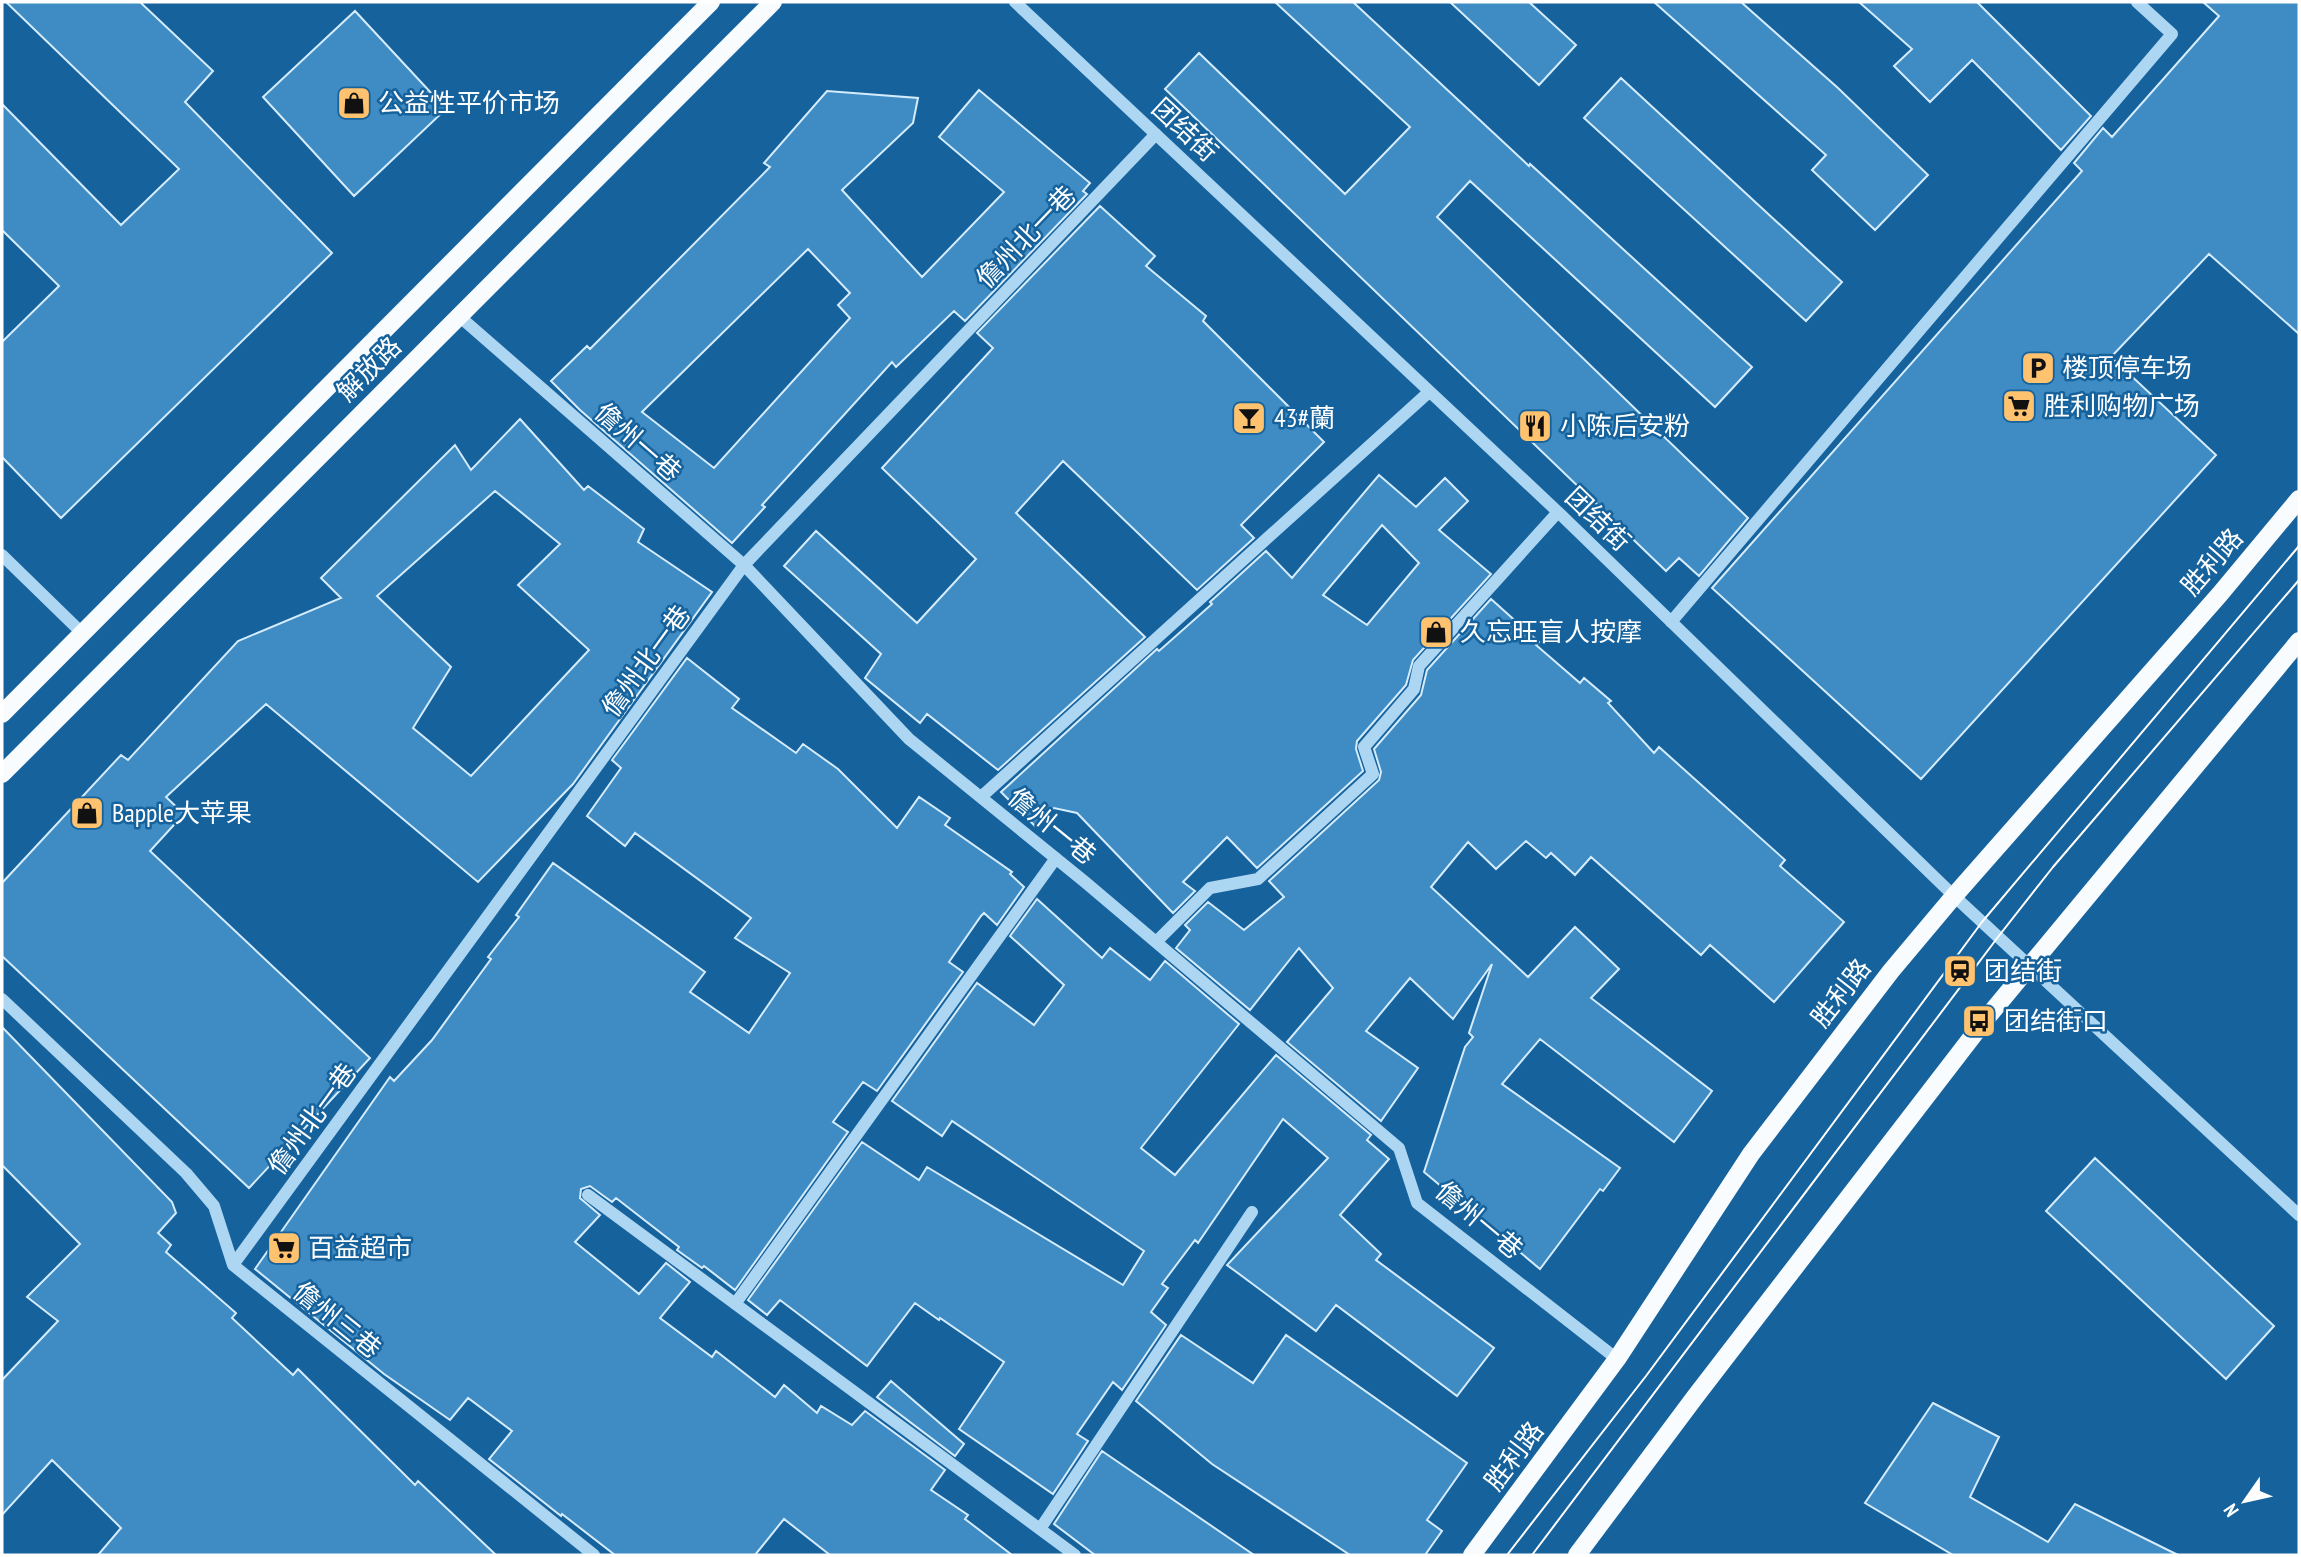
<svg xmlns="http://www.w3.org/2000/svg" width="2301" height="1557" viewBox="0 0 2301 1557" font-family="'PT Sans Narrow','Noto Sans SC',sans-serif">
  <style>
    .building { fill: #3e8cc3; stroke: #d5ecfd; stroke-width: 2; fill-rule: evenodd }
    .lines { fill: none; stroke-linecap: round; stroke-linejoin: round }
    .minor { stroke: #add6f3; stroke-width: 12 }
    .major { stroke: #f8fcff; stroke-width: 18 }
    .tram { stroke: #fff; stroke-width: 2 }
    .labels { text-anchor: middle; stroke-width: 5; stroke-linejoin: round; paint-order: stroke }
    .poi-label { font-size: 26px; fill: #fff; stroke: #16629d; text-anchor: start }
    .street-label { font-size: 26px; fill: #fff; stroke: #16629d }
  </style>
  <rect width="100%" height="100%" fill="#16629d"/>
  <!-- building -->
  <path class="building" d="M6,2h134l73,69 -28,31 147,151 -271,265 -59,-61v-115l57,-56 -57,-56v-126l119,121 58,-56z
    M1275,2h78l176,164 1,-2 222,203 -37,40 -245,-226 -33,36 311,301 -49,58 -20,-18 -13,13 -501,-482 34,-36 146,141 65,-67z
    M1450,2h79l47,43 -37,40z
    M1654,2h87l97,86 90,87 -53,55 -63,-60 14,-15z
    M1859,2h118l114,114 -30,34 -89,-90 -42,42 -36,-36 18,-17z
    M2203,2h96v332l-90,-80 -98,103 105,98 -295,324 -209,-191 370,-417 -8,-8 29,-35 9,9 107,-121z
    M355,11l91,98 -92,87 -91,-99z
    M1621,78l221,204 -36,39 -222,-203z
    M979,90l111,93 -7,8 4,3 -122,127 -11,-10 -58,56 -4,-5 -130,143 3,2 -33,36 -152,-133 -29,-29 36,-35 3,3 180,-182 -6,-4 63,-72 91,7 -5,25 -71,67 80,87 82,-85 -65,-55zM808,249l42,44 -12,12 12,13 -136,150 -72,-56z
    M1100,206l55,50 -9,10 60,50 -3,5 121,121 -83,83 13,13 -57,52 -134,-129 -47,52 129,124 -147,133 -71,-56 -7,9 -55,-45 16,-24 -97,-88 32,-35 101,92 59,-64 -94,-91 111,-120 -16,-15z
    M520,419l64,71 4,-4 56,43 -6,13 74,50 -139,192 -95,98 -212,-178 -100,93 18,17 -34,37 220,207 -121,130 -247,-232v-73l119,-128 7,5 110,-119 103,-43 -20,-20 134,-133 16,25zM495,491l65,53 -42,41 71,65 -118,126 -58,-48 38,-61 -74,-71z
    M1379,475l37,32 29,-29 23,23 -29,29 52,44 -78,86 -7,25 -49,56 -1,8 7,22 -106,97 -30,-31 -44,45 12,9 -22,22 -96,-100 -23,-5 -19,18 -34,-34 156,-143 2,2 53,-47 -2,-2 56,-51 26,27zM1382,525l37,38 -52,62 -44,-30z
    M1491,599l48,43 -3,3 44,38 4,-5 27,23 -3,2 46,50 5,-6 126,113 -5,6 64,56 -70,80 -64,-57 -9,10 -110,-98 -16,18 -24,-22 -5,5 -20,-17 -30,28 -28,-27 -37,45 97,90 47,-50 44,42 -28,29 121,93 -38,51 -134,-103 -38,45 118,84 -17,23 -3,-2 -60,80 -116,-97 41,-125 8,-10 -4,-4 23,-69 -39,55 -43,-41 -44,53 52,37 -37,53 -94,-79 46,-54 -34,-40 -49,62 -74,-62 14,-18 -5,-5 23,-23 36,28 40,-33 -15,-16 110,-101 2,-8 -7,-23 47,-54 6,-25z
    M687,658l52,41 -7,9 64,45 7,-9 35,25 59,59 22,-31 31,21 -5,7 67,47 -2,2 14,13 -27,38 -13,-12 -3,3 -32,46 14,10 -86,119 -14,-9 -30,40 15,10 -113,158 -31,-24 -2,2 -25,-18 2,-3 -63,-49 -4,4 -22,-16 -9,3 -1,9 20,17 -25,27 64,52 27,-31 24,19 -30,36 52,39 4,-6 59,46 9,-12 33,28 4,-7 31,19 13,-14 80,59 -14,20 37,25 -3,4 47,36h-182l-46,-36 -29,36h-140l-53,-41 -1,2 -72,-57 23,-28 -44,-33 -18,22 -66,-46 -129,-105 135,-192 4,4 38,-41 59,-81 -3,-2 31,-40 -3,-2 37,-52 152,109 -15,20 59,41 41,-60 -55,-35 16,-20 -116,-85 -10,13 -38,-30 34,-48 -9,-8z
    M1037,899l65,59 8,-10 40,32 15,-19 74,63 -98,124 34,27 101,-120 95,80 -4,5 22,19 -49,56 41,39 -5,6 118,88 -37,48 -121,-91 -20,26 -89,-66 101,-107 -45,-39 -85,124 -3,-3 -33,44 6,4 -17,24 15,13 -44,65 -9,-8 -36,52 11,7 -35,53 -94,-65 45,-67 -64,-44 -1,2 -24,-17 -48,63 -87,-66 -13,15 -19,-15 114,-158 57,38 8,-13 196,118 21,-34 -192,-130 -10,15 -50,-35 85,-118 57,42 30,-40 -54,-49z
    M2,1027l170,175 4,11 -18,20 13,12 -5,7 70,61 -4,5 61,57 5,-6 117,116 3,-4 78,74h-398l23,-27 -69,-68 -50,55v-135l56,-59 -31,-24 53,-53 -78,-79z
    M2095,1158l179,168 -48,53 -180,-168z
    M1181,1335l72,48 33,-48 181,128 -40,57 15,11 -17,24h-75l-138,-91 -76,-63z
    M891,1381l73,63 -9,12 -78,-59z
    M1933,1403l66,34 -29,60 78,45 27,-38 103,51h-225l-88,-52z
    M1102,1451l152,104h-159l-41,-31z"/>
  <g class="lines">
    <!-- minor -->
    <path class="minor" d="M1015,2l543,510 396,384 345,319
      M459,316l285,249 165,174 176,143 314,266 18,55 200,156
      M2,555l80,78
      M1671,622l501,-588 -35,-32
      M981,797l448,-405
      M1156,942l54,-54 48,-9 115,-105 -9,-27 50,-58 5,-23 139,-154
      M2,999l184,174 28,33 19,59 361,290
      M588,1195l487,360
      M233,1265l511,-700 412,-431
      M735,1304l321,-446
      M1040,1529l212,-317"/>
    <!-- major -->
    <path class="major" d="M2,714l709,-712
      M2,774l771,-772
      M1472,1555l145,-196 134,-205 140,-183 63,-75 266,-302 79,-95
      M1577,1555l118,-158 290,-377 314,-379"/>
    <!-- tram -->
    <path class="tram" d="M1507,1555l139,-179 336,-454 317,-376
      M1532,1555l466,-618 55,-70 246,-287"/>
  </g>
  <!-- icons -->
  <defs>
    <g id="shop-square" transform="scale(1.75)"><rect x="-9" y="-9" width="18" height="18" rx="4" fill="#ffc26e" stroke="#16629d"/><path d="M-5-2.5h2.3a2.7 3.5 0 0 1 5.4 0H5L5.5 6h-11ZM-1.5-2.5h3a1.5 2.3 0 0 0-3 0Z" fill="#111"/></g>
    <g id="parking-square" transform="scale(1.75)"><rect x="-9" y="-9" width="18" height="18" rx="4" fill="#ffc26e" stroke="#16629d"/><path d="M-3.5-5.5H1a3.5 3.5 0 0 1 0 7H-1V5.5H-3.5ZM-1-3.4V-.6H.8a1.4 1.4 0 0 0 0-2.8Z" fill="#111"/></g>
    <g id="supermarket-square" transform="scale(1.75)"><rect x="-9" y="-9" width="18" height="18" rx="4" fill="#ffc26e" stroke="#16629d"/><path d="M-6-5.5h2.5l.6 2H6L4.5 2H-2.5L-4.4-4H-6ZM-1.5 3.2a1.3 1.3 0 1 0 .1 0ZM3 3.2a1.3 1.3 0 1 0 .1 0Z" fill="#111"/></g>
    <g id="bar-square" transform="scale(1.75)"><rect x="-9" y="-9" width="18" height="18" rx="4" fill="#ffc26e" stroke="#16629d"/><path d="M-6-5H6L.8 .8V4.5H3.5V6h-7V4.5H-.8V.8Z" fill="#111"/></g>
    <g id="restaurant-square" transform="scale(1.75)"><rect x="-9" y="-9" width="18" height="18" rx="4" fill="#ffc26e" stroke="#16629d"/><path d="M-5-6h1v4h1v-4h1v4h1v-4h1v5L-1.5 .5V6h-2V.5L-5-1ZM5-6V6H3V1.5H1.5Q1.5-4 5-6Z" fill="#111"/></g>
    <g id="station-square" transform="scale(1.75)"><rect x="-9" y="-9" width="18" height="18" rx="4" fill="#ffc26e" stroke="#16629d"/><path d="M-3-6H3Q5-6 5-4V2Q5 4 3 4L4.5 6H3L1.5 4h-3L-3 6H-4.5L-3 4Q-5 4-5 2V-4Q-5-6-3-6ZM-3.5-4v3h7v-3ZM-3.5 1v1.5H-2V1ZM2 1v1.5H3.5V1Z" fill="#111"/></g>
    <g id="bus-square" transform="scale(1.75)"><rect x="-9" y="-9" width="18" height="18" rx="4" fill="#ffc26e" stroke="#16629d"/><path d="M-5-6H5V4H4V6H2V4H-2V6H-4V4H-5ZM-3.5-4V0h7V-4ZM-3.5 1.2v1.5H-2V1.2ZM2 1.2v1.5H3.5V1.2Z" fill="#111"/></g>
  </defs>
  <g fill-rule="evenodd">
    <use href="#shop-square" x="354" y="103"/>
    <use href="#parking-square" x="2038" y="368"/>
    <use href="#supermarket-square" x="2019" y="406"/>
    <use href="#bar-square" x="1249" y="418"/>
    <use href="#restaurant-square" x="1535" y="426"/>
    <use href="#shop-square" x="1436" y="632"/>
    <use href="#shop-square" x="87" y="813"/>
    <use href="#station-square" x="1960" y="971"/>
    <use href="#bus-square" x="1979" y="1021"/>
    <use href="#supermarket-square" x="284" y="1248"/>
  </g>
  <g class="labels">
    <!-- poi labels -->
    <g class="poi-label">
      <text x="378" y="112">公益性平价市场</text>
      <text x="2062" y="377">楼顶停车场</text>
      <text x="2044" y="415">胜利购物广场</text>
      <text x="1274" y="427">43#蘭</text>
      <text x="1560" y="435">小陈后安粉</text>
      <text x="1460" y="641">久忘旺盲人按摩</text>
      <text x="112" y="822">Bapple大苹果</text>
      <text x="1984" y="980">团结街</text>
      <text x="2004" y="1030">团结街口</text>
      <text x="308" y="1257">百益超市</text>
    </g>
    <!-- street labels -->
    <g class="street-label">
      <text transform="translate(1185 130) rotate(43)" y="9">团结街</text>
      <text transform="translate(1026 237) rotate(-46)" y="9">儋州北一巷</text>
      <text transform="translate(369 369) rotate(-45)" y="9">解放路</text>
      <text transform="translate(638 442) rotate(41)" y="9">儋州一巷</text>
      <text transform="translate(1598 519) rotate(44)" y="9">团结街</text>
      <text transform="translate(2212 562) rotate(-49)" y="9">胜利路</text>
      <text transform="translate(646 661) rotate(-54)" y="9">儋州北一巷</text>
      <text transform="translate(1052 826) rotate(39)" y="9">儋州一巷</text>
      <text transform="translate(1841 993) rotate(-52)" y="9">胜利路</text>
      <text transform="translate(312 1119) rotate(-54)" y="9">儋州北一巷</text>
      <text transform="translate(1479 1220) rotate(40)" y="9">儋州一巷</text>
      <text transform="translate(337 1320) rotate(39)" y="9">儋州三巷</text>
      <text transform="translate(1514 1456) rotate(-53)" y="9">胜利路</text>
    </g>
  </g>
  <!-- border -->
  <rect width="2301" height="1557" fill="none" stroke="#ffffff" stroke-width="7"/>
  <!-- north arrow -->
  <g transform="translate(2245 1501) rotate(236)" stroke="#16629d" stroke-width="5" paint-order="stroke">
  <path d="M0-5L12 26L0 18L-12 26Z" fill="#ffffff"/>
  <text y="-10" font-size="19" font-weight="bold" text-anchor="middle" fill="#ffffff">N</text>
  </g>
</svg>
